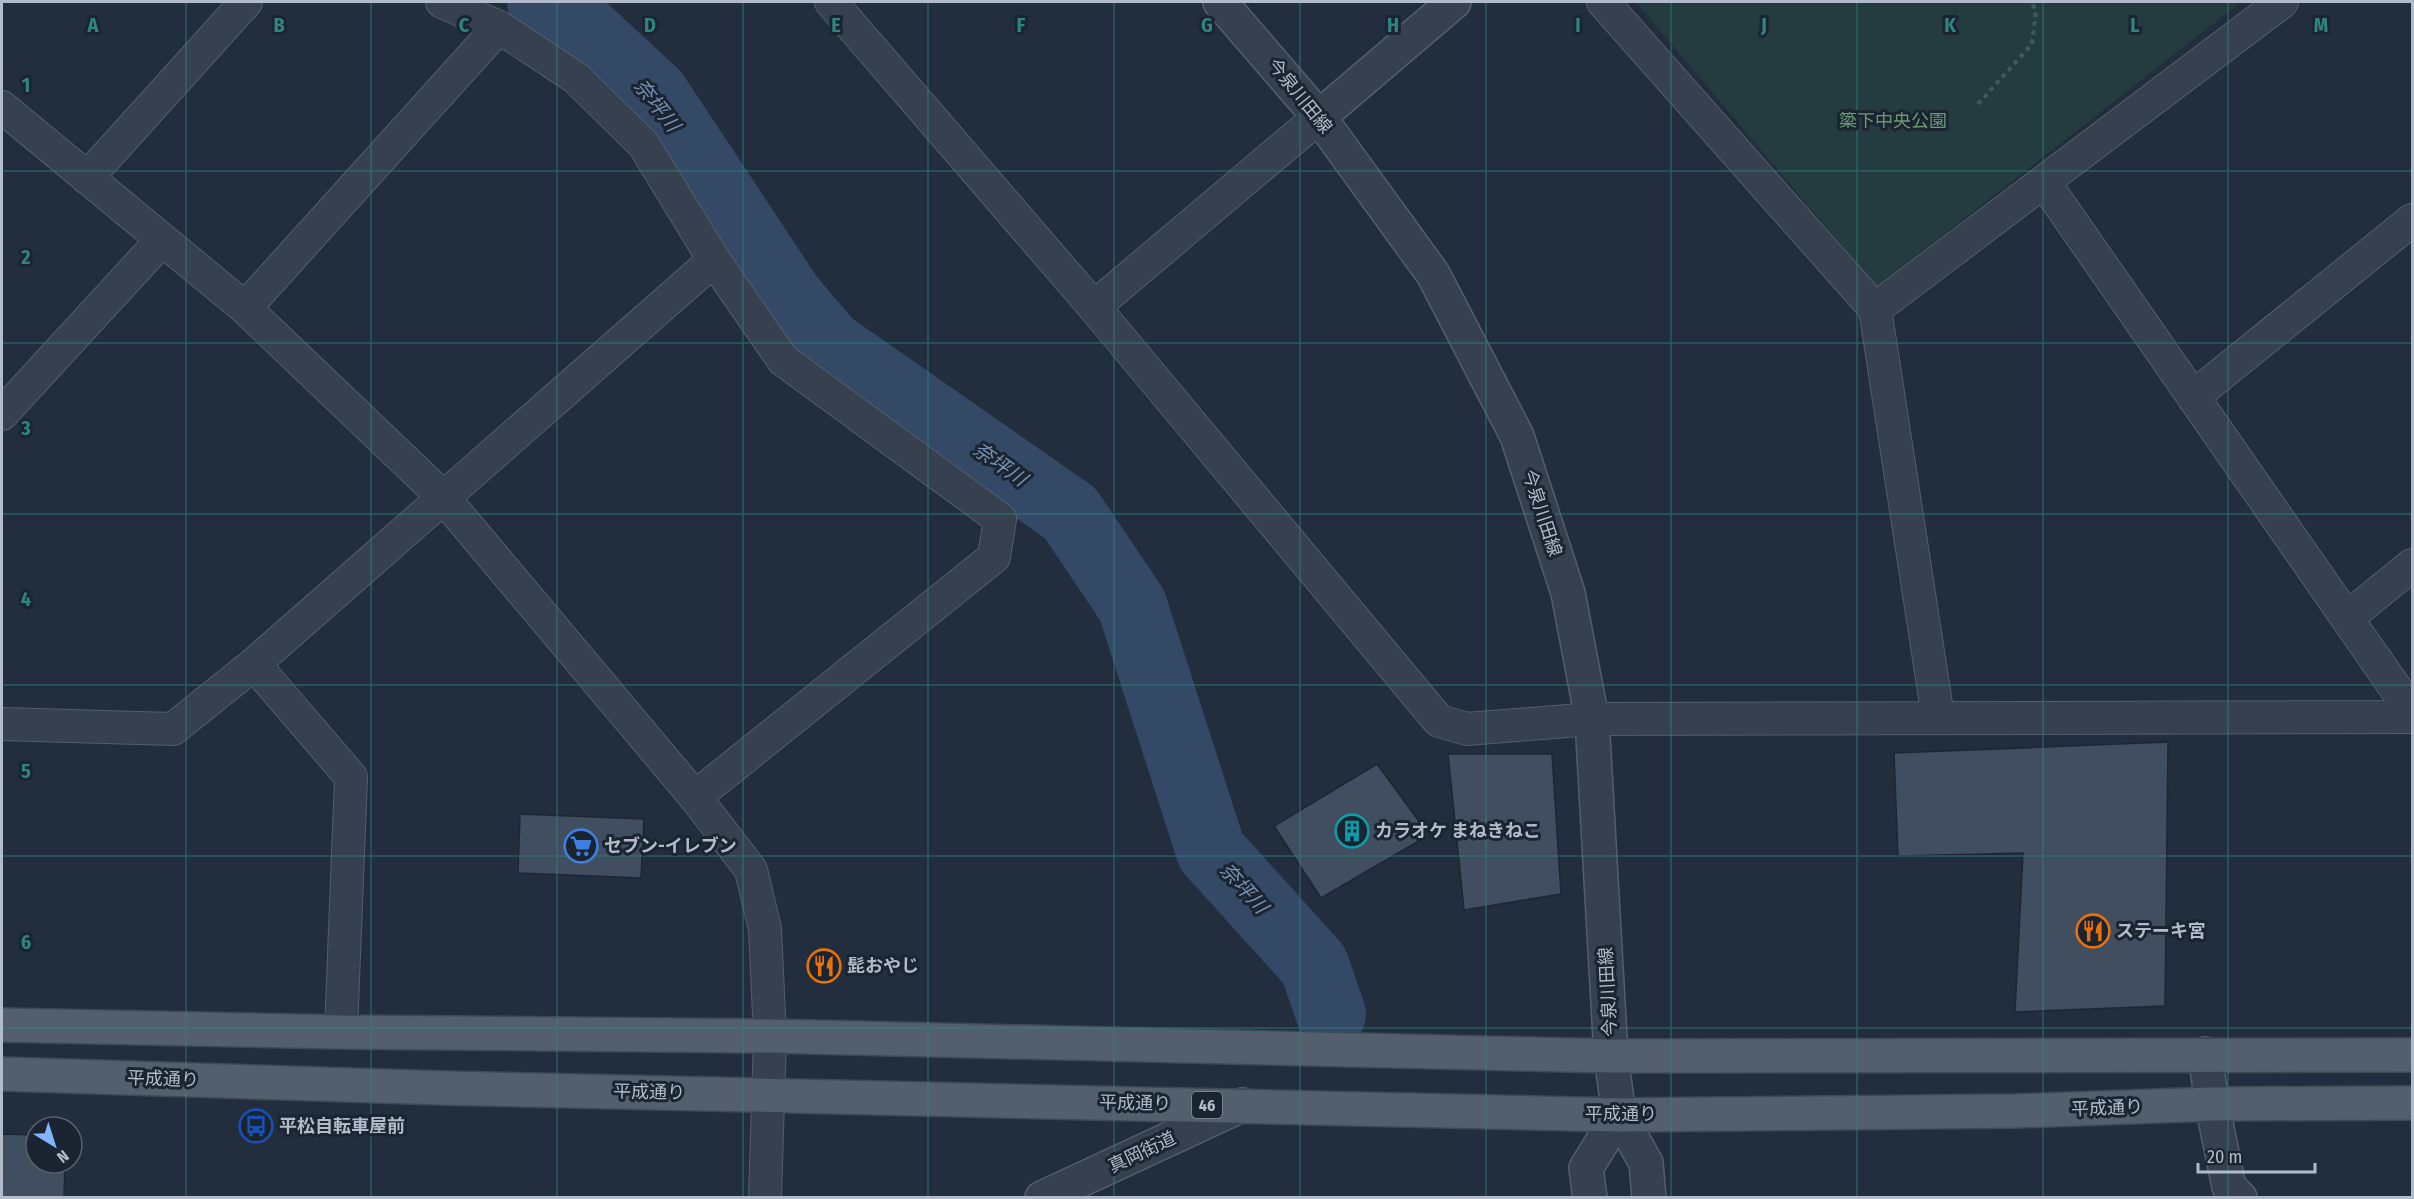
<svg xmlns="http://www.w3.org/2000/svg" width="2414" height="1199" viewBox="0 0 2414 1199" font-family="'Fira Sans Condensed','Noto Sans JP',sans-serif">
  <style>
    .green { fill: #243c3f }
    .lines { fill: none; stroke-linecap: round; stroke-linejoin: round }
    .river { stroke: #344966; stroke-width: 70 }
    .building { fill: #404e60; stroke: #1d2734; stroke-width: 1.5 }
    .minor-casing { stroke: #545e6b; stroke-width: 34 }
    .tertiary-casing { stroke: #545e6b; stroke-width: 36 }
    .primary-casing { stroke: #3f4956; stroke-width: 36 }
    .path { stroke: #42595c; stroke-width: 4; stroke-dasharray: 4.5 4.5; stroke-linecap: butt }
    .minor { stroke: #36404e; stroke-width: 32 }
    .tertiary { stroke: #36404e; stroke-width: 33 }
    .primary { stroke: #545f6e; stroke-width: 33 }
    .grid { fill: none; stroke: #2f8480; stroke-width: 1.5; stroke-opacity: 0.55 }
    .labels { text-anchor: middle; stroke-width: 6; stroke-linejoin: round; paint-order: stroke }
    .shield { fill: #1b2532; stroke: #848e9c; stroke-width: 1.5 }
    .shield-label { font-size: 16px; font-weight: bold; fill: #b1bbc9 }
    .street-label { font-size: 18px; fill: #b1bbc9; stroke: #1b2532 }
    .park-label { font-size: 18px; fill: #679b72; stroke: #1b2532 }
    .poi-label { font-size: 18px; font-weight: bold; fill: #b1bbc9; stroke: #1b2532; text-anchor: start }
    .water-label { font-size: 20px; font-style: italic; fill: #7791b2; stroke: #1b2532 }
    .grid-label { font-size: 20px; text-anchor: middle; font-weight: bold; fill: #2f8480; stroke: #1b2532; stroke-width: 6; stroke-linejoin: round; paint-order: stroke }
  </style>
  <rect width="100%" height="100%" fill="#222e3e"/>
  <!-- green -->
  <path class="green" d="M1636,2h605l-364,285z"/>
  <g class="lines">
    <!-- river -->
    <path class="river" d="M542,2l35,21 77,71 135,204 40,47 241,168 62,92 79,246 103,114 17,49"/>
  </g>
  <!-- building -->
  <path class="building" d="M2168,742l-3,264 -150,6 8,-159 -125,3 -4,-103z
    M1448,754h104l9,140 -97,16z
    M1377,764l52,71 -108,63 -47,-72z
    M520,814l124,5 -3,59 -123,-5z
    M2,1134l34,1v28h29l-1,35h-62z"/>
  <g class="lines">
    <!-- minor casing -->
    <g class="minor-casing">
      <path id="minor" d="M442,2l57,25 77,51 68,67 70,115 69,100 217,159 -6,38 -299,240
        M831,2l263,305 345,414 28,8 125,-10 820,-2
        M1603,2l272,307 63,408
        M2,107l243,201 198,189 252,300 56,73 14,59 5,107 -5,162
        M87,178l159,-176
        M2044,182l368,530
        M1094,307l225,-190
        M245,308l254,-281
        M1875,309l407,-307
        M2193,397l219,-177
        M2,414l160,-174
        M2347,618l65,-53
        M254,664l97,113 -10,255
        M2,724l171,5 81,-65 460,-404"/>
    </g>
    <!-- tertiary casing -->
    <g class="tertiary-casing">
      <path id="tertiary" d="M1220,2l99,115 114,157 84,162 51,157 24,126 19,337 8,59 27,48 3,35
        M1319,117l135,-115
        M2205,1054l7,50 17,83 11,11
        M1042,1198l200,-93
        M1590,1198l-4,-30 33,-53"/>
    </g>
    <!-- primary casing -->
    <g class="primary-casing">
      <path id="primary" d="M2,1025l339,7 429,4 841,20 801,-1
        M2,1074l442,14 1175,27 397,-4 196,-7 200,-1"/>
    </g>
    <!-- path -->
    <path class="path" d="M1978,104l54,-60 4,-34 -6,-8"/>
    <!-- minor -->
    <use href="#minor" class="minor"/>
    <!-- tertiary -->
    <use href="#tertiary" class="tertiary"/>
    <!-- primary -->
    <use href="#primary" class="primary"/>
  </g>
  <!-- grid -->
  <path class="grid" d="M186,2v1196M371,2v1196M557,2v1196M743,2v1196M928,2v1196M1114,2v1196M1300,2v1196M1486,2v1196M1671,2v1196M1857,2v1196M2043,2v1196M2228,2v1196M2,171h2410M2,343h2410M2,514h2410M2,685h2410M2,856h2410M2,1028h2410"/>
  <!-- icons -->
  <defs>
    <g id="building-ring" transform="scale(1.725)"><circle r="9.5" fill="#1b2532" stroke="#0f9aa8" stroke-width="1.5"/><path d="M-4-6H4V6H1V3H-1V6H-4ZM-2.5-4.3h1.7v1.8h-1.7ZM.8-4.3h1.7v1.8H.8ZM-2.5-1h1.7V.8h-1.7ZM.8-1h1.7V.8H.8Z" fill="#0f9aa8"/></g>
    <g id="supermarket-ring" transform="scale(1.725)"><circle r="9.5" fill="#1b2532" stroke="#3f7fe0" stroke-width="1.5"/><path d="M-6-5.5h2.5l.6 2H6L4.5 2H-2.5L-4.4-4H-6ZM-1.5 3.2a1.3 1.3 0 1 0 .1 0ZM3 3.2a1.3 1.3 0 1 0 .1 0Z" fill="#3f7fe0"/></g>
    <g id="restaurant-ring" transform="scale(1.725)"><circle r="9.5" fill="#1b2532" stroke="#e8710a" stroke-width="1.5"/><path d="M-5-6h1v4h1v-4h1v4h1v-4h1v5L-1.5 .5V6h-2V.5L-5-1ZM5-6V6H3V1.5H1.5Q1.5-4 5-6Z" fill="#e8710a"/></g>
    <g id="bus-ring" transform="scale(1.725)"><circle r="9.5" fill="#1b2532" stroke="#1a4fb4" stroke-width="1.5"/><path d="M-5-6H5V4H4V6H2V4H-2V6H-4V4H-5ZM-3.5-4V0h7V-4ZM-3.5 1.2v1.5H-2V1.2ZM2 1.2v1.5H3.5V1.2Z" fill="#1a4fb4"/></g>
  </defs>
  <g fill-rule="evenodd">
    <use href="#building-ring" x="1352" y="831"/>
    <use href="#supermarket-ring" x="581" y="846"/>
    <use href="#restaurant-ring" x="2093" y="931"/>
    <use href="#restaurant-ring" x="824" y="966"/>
    <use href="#bus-ring" x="256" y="1126"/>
  </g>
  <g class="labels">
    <!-- shield labels -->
    <rect class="shield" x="1192" y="1092" width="30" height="26" rx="4.5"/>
    <g class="shield-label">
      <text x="1207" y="1111">46</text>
    </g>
    <!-- street labels -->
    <g class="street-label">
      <text transform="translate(1300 96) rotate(51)" y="6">今泉川田線</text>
      <text transform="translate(1542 513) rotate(72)" y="6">今泉川田線</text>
      <text transform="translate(1608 992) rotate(-93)" y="6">今泉川田線</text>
      <text transform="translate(163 1079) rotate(2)" y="6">平成通り</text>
      <text transform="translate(649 1092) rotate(1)" y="6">平成通り</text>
      <text transform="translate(1135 1103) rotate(1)" y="6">平成通り</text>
      <text transform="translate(2107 1108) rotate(-2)" y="6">平成通り</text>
      <text x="1621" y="1120">平成通り</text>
      <text transform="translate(1142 1152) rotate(-25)" y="6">真岡街道</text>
    </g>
    <!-- park labels -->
    <g class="park-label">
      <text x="1893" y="127">簗下中央公園</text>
    </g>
    <!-- poi labels -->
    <g class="poi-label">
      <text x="1375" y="837">カラオケ まねきねこ</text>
      <text x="604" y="852">セブン-イレブン</text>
      <text x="2116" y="937">ステーキ宮</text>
      <text x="847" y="972">髭おやじ</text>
      <text x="279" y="1132">平松自転車屋前</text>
    </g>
    <!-- water labels -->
    <g class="water-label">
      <text transform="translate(657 105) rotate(52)" y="7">奈坪川</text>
      <text transform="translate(1000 464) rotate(35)" y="7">奈坪川</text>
      <text transform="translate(1244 888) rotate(48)" y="7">奈坪川</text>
    </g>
  </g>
  <g class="grid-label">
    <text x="93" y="32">A</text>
    <text x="279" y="32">B</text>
    <text x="464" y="32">C</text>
    <text x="650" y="32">D</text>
    <text x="836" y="32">E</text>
    <text x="1021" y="32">F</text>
    <text x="1207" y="32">G</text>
    <text x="1393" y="32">H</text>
    <text x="1578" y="32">I</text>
    <text x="1764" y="32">J</text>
    <text x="1950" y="32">K</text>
    <text x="2135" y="32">L</text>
    <text x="2321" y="32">M</text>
    <text x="26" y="92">1</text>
    <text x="26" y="264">2</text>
    <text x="26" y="435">3</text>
    <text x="26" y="606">4</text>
    <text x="26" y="778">5</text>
    <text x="26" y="949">6</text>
  </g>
  <!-- border -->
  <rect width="2414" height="1199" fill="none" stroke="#b1bbc9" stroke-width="6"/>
  <!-- north arrow -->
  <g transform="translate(54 1145) rotate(142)"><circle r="28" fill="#1b2532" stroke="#57616e" stroke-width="1.5"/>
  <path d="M0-4.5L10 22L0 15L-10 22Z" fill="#82b4fe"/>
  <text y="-9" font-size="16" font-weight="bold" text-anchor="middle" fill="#b1bbc9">N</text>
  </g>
  <!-- scale -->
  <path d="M2198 1163v9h117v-9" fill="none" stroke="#b1bbc9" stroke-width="3"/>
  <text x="2207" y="1163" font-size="18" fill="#b1bbc9" stroke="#1b2532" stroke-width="4.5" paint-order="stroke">20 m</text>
</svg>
